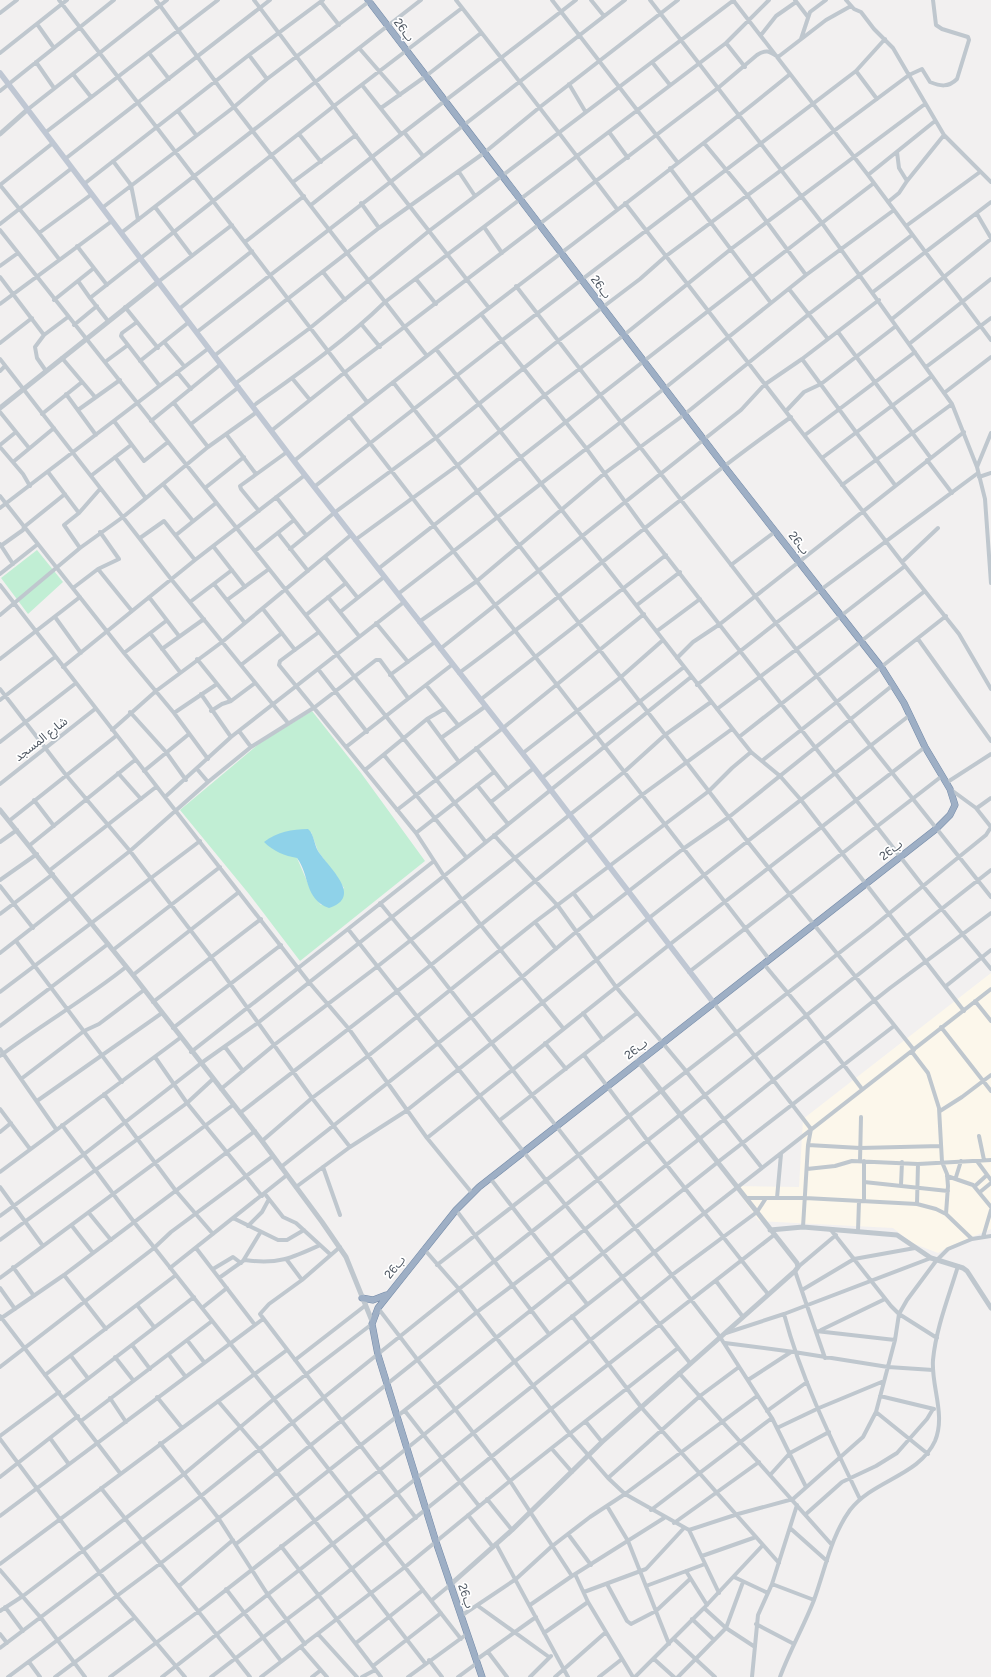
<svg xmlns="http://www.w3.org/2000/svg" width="991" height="1677" viewBox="0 0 991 1677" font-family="Figtree,'Noto Sans Arabic',sans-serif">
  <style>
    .commercial { fill: #fcf7eb }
    .green { fill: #c1eed4; fill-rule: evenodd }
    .water { fill: #8fd2e9 }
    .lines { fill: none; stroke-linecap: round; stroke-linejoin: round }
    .trunk-casing { stroke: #758ba8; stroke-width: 7 }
    .minor { stroke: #bfc7ce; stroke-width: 4 }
    .tertiary { stroke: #bfc7ce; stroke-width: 5 }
    .secondary { stroke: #bfc7d3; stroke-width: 5.5 }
    .trunk { stroke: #9eafc5; stroke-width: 6 }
    .labels { text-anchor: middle; stroke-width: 3.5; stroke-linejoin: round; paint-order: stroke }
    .street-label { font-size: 12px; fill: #49525d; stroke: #fff }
  </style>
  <rect width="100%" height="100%" fill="#f2f0f0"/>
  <!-- commercial -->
  <path class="commercial" d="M991,973v256l-43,18 -10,6 -26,-10 -19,-15 -134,-7 -25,-35 65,1 4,-68z"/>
  <!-- green -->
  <path class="green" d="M37,550l26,32 -35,32 -27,-36z
    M312,711l49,62 64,88 -125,100 -51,-67 -69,-84 80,-67zM311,832l7,19 26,37 -23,17 -8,-10 -16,-37z"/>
  <!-- water -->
  <path class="water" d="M308,829c6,5 6,15 10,22 11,17 46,46 11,57 -25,-9 -19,-33 -32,-50 -12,-2 -24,-7 -33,-16 13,-10 28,-13 44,-13z"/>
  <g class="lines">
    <!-- trunk casing -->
    <g class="trunk-casing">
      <path id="trunk" d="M368,0l356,466 158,202 22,35 21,44 25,42 5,16 -5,10 -14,14 -457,358 -23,23 -78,98 -6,16 6,31 58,187 46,135
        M362,1298l11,2 13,-5"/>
    </g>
    <!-- minor -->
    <path class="minor" d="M59,0l308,402
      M156,0l78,107 193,249
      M254,0l136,181 99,127
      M456,0c54,69 108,139 161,209
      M552,0l126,163
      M591,0l13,16
      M650,0l172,223 130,181 25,63 8,32 6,84
      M733,0l135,175 123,165
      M795,0l13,17
      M846,0l8,9 7,3 13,17 19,19 51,87 47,47
      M321,2l18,23
      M0,13l17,-13
      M37,24l17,24
      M761,35l15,-19 20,-14
      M801,39l9,-27 16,-12
      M726,43l19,24
      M359,48l41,47
      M0,53l67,-53
      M149,53l20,26
      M249,55l18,24
      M36,62l18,26
      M652,62l18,23
      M856,71l21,28
      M73,74l18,23
      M569,84l16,27
      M362,85l39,49
      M0,91l114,-91
      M381,108l45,-32 55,-43
      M27,110l140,-110
      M178,111l18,24
      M46,132l172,-132
      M404,132l19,24
      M609,132l19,26
      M299,134l22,28
      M53,143l-53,42 39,48 53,-39
      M704,143l43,52 59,80
      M897,152l2,16 8,13
      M65,159l205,-159
      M113,161l18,24 7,35
      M670,168l101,135
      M459,172l16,24
      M868,175l67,-54
      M293,182l63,-47
      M84,184l165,-129 74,-55
      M888,202l11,-9 8,-12 37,-46
      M361,203l18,25
      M625,203l280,363 54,68 32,55
      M311,205c87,-70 177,-136 265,-205
      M155,207l37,49
      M102,208l132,-101 33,-28 104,-79
      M977,214l14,24
      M0,224l72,-56
      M906,226l74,-54
      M484,227l18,26
      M0,230l485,611
      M39,233l20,26
      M121,233l300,-233
      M245,242l59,-46
      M77,246l30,39
      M0,266l18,-13
      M323,272l22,28
      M0,277l44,58
      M416,279l20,25
      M78,281l12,17
      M158,282l74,-57
      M516,286l354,459 121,152
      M789,289l39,50
      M873,292l118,-90
      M54,300l40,-32
      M0,304l112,-83
      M125,307l33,41
      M179,309l73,-58
      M481,314l105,134 59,81 278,357 68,83
      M892,319l99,-80
      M108,321l-18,-23 244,-192 128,-98
      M137,322l-15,11 -1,3 38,49
      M74,325l23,-19
      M362,325l18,22
      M197,332l428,-332
      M838,332l92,125
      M0,343l32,-25
      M165,343l19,23
      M909,344l82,-65
      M436,349l303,388 12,15 29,24 21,24 163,211
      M214,356l165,-128 105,-75 56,-46 138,-107
      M62,358l33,39
      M0,359l171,220 117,144
      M802,359l93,126
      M140,361l49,-39
      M105,362l23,-17
      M926,367l65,-49
      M0,371l5,-5
      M46,371l-9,-13 -2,-11 9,-12 24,-18
      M177,372l14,17
      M292,378l18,22
      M393,382l355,460 166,208
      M236,383l74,-55 119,-97 305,-231
      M944,393l47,-36
      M66,394l30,41
      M174,403l34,44
      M253,406c46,-33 92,-65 132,-104l341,-259 43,-43
      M78,410l42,-30
      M786,411l18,-19 17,-8 75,-58
      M0,412l29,36
      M42,414l40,-32
      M349,416l420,543
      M114,421l30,40 24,-19
      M151,421l70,-57
      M191,424l48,-37
      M271,431l73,-58 374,-285 39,-33c9,-6 12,-4 21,2l48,-37 25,-14
      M226,434l30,40
      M805,435l110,-83
      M0,445l16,-13
      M0,447l23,27 7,12
      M115,457l30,40
      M822,458l110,-82
      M927,460l25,33
      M294,461c162,-132 333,-254 495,-386
      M13,462l41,-34
      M977,467l14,-34
      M48,472l31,41
      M92,475l39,-30
      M979,477l12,-4
      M163,484l30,37
      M842,485l110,-81
      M314,487l187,-146 355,-270 29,-32
      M205,488l39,-31
      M0,496l124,157 50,60 34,46
      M276,497l30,38
      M0,508l209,-160
      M259,511l-18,-22 -1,-3 47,-34
      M278,533l30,38
      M176,535l40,-32
      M140,538l24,-17 31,39
      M355,540l103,-75 87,-70 79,-60 107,-86 194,-145
      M0,544l13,20
      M2,545l21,-15 1,-3 41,-33
      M213,546l32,41
      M80,548l-16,-23 15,-12 21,-24
      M290,549l44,-36 103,-76 121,-96 82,-62 26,-23 243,-181 13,-6 8,13c10,4 18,6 27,-3l12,-39 -1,-3 -26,-8 -6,-4 -3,-25
      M255,551l39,-31
      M325,557l32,40
      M902,562l36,-34
      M731,565l45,-34
      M98,569l34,42
      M378,569c165,-129 330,-259 496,-386
      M0,574l38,-30
      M214,584l31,39
      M0,585l308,396 41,48 78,109 45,55
      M73,588l25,-19 21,-10 -19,-27
      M398,594l267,-206 141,-113 88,-65
      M149,597l30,39
      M328,597l31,39
      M227,600l42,-31
      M190,602l42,-32
      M637,605l43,-33
      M263,609l32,41
      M340,612l44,-35
      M0,615l80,-67 43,-31 85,-70 49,-35
      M306,615l40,-32
      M55,617l26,36
      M419,622l58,-41 128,-108 80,-59 124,-100 103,-79
      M376,623l32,39
      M657,631l43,-32
      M319,632l-39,29 -1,4 137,168 28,43 36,48 83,104
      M150,633l30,39
      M918,639l73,102
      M162,649l42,-30
      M440,649l301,-239 23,-25 38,-26 77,-59
      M124,653l42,-32
      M677,658l16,-16 27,-18 244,-192
      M0,659l80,-62
      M197,659l34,42
      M241,665l41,-32
      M63,667l132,-107 110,-85
      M318,669l49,63
      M459,673c113,-83 218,-175 332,-256
      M390,675l45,-33
      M426,685l32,40
      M697,685l79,-62 202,-150
      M0,689l66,86 64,76 81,106 101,141 38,49
      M201,694l30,43
      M0,700l55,-43
      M480,700l186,-145
      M717,709l125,-94 63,-49
      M211,711l11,-7 9,-3 24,-18
      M130,712l36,40 20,28
      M174,713l43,-29
      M427,719l32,43
      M112,730l44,-39 66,-49 129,-107
      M239,731l12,16
      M739,737l186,-146
      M441,738l45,-32
      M0,742l76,-59
      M346,747l107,-83
      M476,748l32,41
      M523,753l98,-76 42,-37
      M384,755l82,102
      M763,760l183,-144
      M197,769l11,13
      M365,770l62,-51 17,-10
      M144,771l45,-37
      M118,773l23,26
      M542,778l142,-111
      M946,783l45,-29
      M0,784l95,-75
      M477,785l31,39
      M165,797l66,-60 173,-135
      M34,800l20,26
      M491,802l43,-34
      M977,808l14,-10
      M397,810l106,-82 141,-114
      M9,821l107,-85
      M416,833l78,-61
      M494,835l64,71 58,81 70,84 76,97
      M0,842l17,-12
      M30,845l105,-85
      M50,870l106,-83
      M0,880l37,-26
      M0,886l33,42
      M574,894l19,25
      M380,903l51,62 289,372 52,81 34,69
      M0,914l53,-40
      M535,922l21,27
      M348,929l86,-68
      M16,941l106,141
      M113,950l107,-83
      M0,953l130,-102 78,-69 43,-35 64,-40 61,-47h4l28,38
      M763,963l43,52 56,74
      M689,972l253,-196
      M133,975l106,-83
      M946,986l45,-36
      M0,992l200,-151
      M975,1001l16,20
      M153,1002l108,-83
      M713,1002l98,127 -3,16 -5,82
      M583,1013l20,27
      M0,1026l108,-82
      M941,1027l50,64
      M173,1028l108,-83
      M545,1043l21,26
      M225,1047l18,24
      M0,1049l56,80
      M191,1052l157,-123 342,434
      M912,1052l16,21 11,35 3,54 5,12 1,12 -2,28
      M584,1055l63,85 121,154
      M0,1056c41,-31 86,-57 126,-89
      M155,1057l32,46 75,93
      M21,1079l63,-48 15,-7 45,-34
      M221,1089l53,-44 104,-79 246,-194 41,-37 46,-33
      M104,1094l72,97 37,43
      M37,1101l125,-88
      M0,1109l30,40
      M940,1111l22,-14 29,-22
      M240,1113l191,-148 211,-170 90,-66
      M500,1120l137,-107
      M62,1125l72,97 140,177 187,240
      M0,1132l11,-9
      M979,1136l5,24
      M427,1138l242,-193 256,-198
      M262,1141l50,-43 56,-42 167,-134 174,-131 23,-23 19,-16
      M808,1145l52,3 81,-2
      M860,1161l1,-44
      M977,1161l14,19
      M281,1167l241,-190 54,-45 107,-83 46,-32 164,-132
      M323,1167l17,48
      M807,1169l28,-3 17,-5 66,3 73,-4
      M0,1172l180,-134
      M947,1176l26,9 18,22
      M956,1177l5,-16
      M490,1178l97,126
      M864,1182l84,9
      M901,1185l1,-23
      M975,1186l12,-11
      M0,1187l43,59
      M296,1187l54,-40 56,-36 243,-193 261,-203
      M980,1192l11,-9
      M265,1194l18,23 13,6 35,32
      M746,1198h59l112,6 19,5 10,5 26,25
      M777,1198l4,-44
      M864,1201v-40
      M917,1204l1,-40
      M456,1210l93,124
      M89,1213l22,27
      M0,1216l83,-61 117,-91 59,-42 185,-146 247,-199
      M233,1218l45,22h9l17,-10
      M72,1226l21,27
      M248,1226l14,-14 7,-13
      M831,1230l60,76 8,8 38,24
      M858,1231l1,-30
      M983,1237l8,-27
      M0,1240l187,-137 26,-24
      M340,1247l-38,33 -33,24 -9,10 156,204
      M196,1248l59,77
      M424,1249l35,40 111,145 38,44 17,16 64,36 30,63
      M245,1260c32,5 47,-2 75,-15
      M287,1260l15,20
      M437,1265l433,-336 116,-94 5,-8 -15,-19 -26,-19
      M13,1267l21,29
      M798,1267l38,-32
      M170,1268l117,-93
      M213,1269l20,-12 8,6
      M795,1271l30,87
      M64,1275l42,54
      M0,1278l233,-173
      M219,1278l24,-17 17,-28
      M716,1281l27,36
      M0,1288l15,21
      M802,1290l52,-31 61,-11
      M137,1305l17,22
      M202,1308l25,-20
      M378,1308l132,173 62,95
      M784,1314c17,64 47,125 76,185
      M0,1316l120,157
      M572,1316l69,91 138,156
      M0,1319l64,-44 191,-144
      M821,1330l64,-31
      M816,1331l79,9
      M726,1333l58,-19 147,-56
      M187,1340l17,22
      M725,1343l69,9 94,15 45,3
      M132,1345l18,24
      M169,1355l16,21
      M71,1356l16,21
      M115,1357l18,23
      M295,1360l71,-55
      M0,1367l154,-119 17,-16 102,-76
      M679,1373l153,172
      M45,1375l131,-100
      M748,1380l43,-28
      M880,1396l54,13
      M157,1397l25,31
      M63,1398l131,-101
      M110,1398l16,24
      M218,1401l41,48 166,214
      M405,1411l74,95
      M767,1411l40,-29
      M876,1412l52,42
      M81,1421l131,-100
      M586,1422l16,20
      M777,1428l42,-20 65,-27
      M0,1436l59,-44
      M50,1438l18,25
      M0,1439l117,157 68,81
      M160,1443l59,76 49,76 37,49
      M552,1449l20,23
      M771,1474l19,-21 39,-21
      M0,1477l78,-61
      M608,1478l92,-82 39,-29
      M101,1488l149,189
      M487,1499l25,31
      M607,1506l21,35 41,103
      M651,1510l121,-92
      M806,1514l36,-32 34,-16 21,-13 30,-34 6,-10
      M468,1515l25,32
      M0,1516l263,-197
      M674,1523l85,-61
      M790,1528l37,33
      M689,1530l49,-16 55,-15 70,-62 13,-25 19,-72 4,-26 8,-14 29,-39 12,-12 24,-10 19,-3
      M568,1534l23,31
      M236,1544l482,-382 176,-136
      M496,1544l72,133
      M281,1546l100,131
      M702,1556l54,-19
      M0,1564l287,-214
      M0,1570l41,48 44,59
      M686,1571l21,34
      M575,1574l13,28 45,75
      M734,1577l34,16
      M607,1584l20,37 4,3 25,-13 34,-32
      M772,1584l42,16
      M179,1586l54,-46
      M646,1586l59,-22
      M226,1589l55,72
      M584,1592l62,-23 38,-41
      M432,1600l18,-15
      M530,1605l42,-29 92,-58
      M478,1606l71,51
      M5,1607l18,24
      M704,1608l22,20 29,19
      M0,1611l23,-15 161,-122 90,-75 98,-75
      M461,1616l55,-37 35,-32 39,-30 35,-23 132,-98
      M692,1619l22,21
      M756,1624l38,20
      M544,1633l44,-31
      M0,1634l7,9
      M318,1634l39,43
      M674,1639l41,38
      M356,1643l67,-53
      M301,1647l26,30
      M0,1648l201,-152 258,-207 532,-419
      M488,1652l19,25
      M654,1659l20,18
      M429,1660l13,17
      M476,1660l60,-43
      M29,1662l11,15
      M373,1666l68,-53
      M8,1677l153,-114 85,-66 231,-185 73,-55 340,-269 101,-75
      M55,1677l79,-59
      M110,1677l89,-66 181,-141 134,-108 477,-373
      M162,1677l236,-184 274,-218 85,-63 9,-14
      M211,1677l108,-82 232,-186 223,-174
      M261,1677l144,-110 105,-86 168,-133
      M312,1677l9,-7
      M362,1677l13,-7
      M408,1677l59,-43
      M458,1677l19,-14
      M530,1677l21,-21
      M555,1677l51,-45
      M599,1677l23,-18
      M635,1677l69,-69 59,-63
      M678,1677l48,-49 17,-46
      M752,1677l6,-62 14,-31 25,-79
      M780,1677c10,-27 24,-51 34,-77 11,-30 17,-64 36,-90 23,-30 69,-34 85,-69 11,-26 -4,-55 -2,-81 3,-32 16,-64 25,-94"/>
    <!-- tertiary -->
    <path class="tertiary" d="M0,134l27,-24
      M0,408l158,-126
      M0,810l133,165 129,166 60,81 24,35 26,64
      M770,1230l33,-3 94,8 34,23 32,10 4,3 24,37
      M450,1585l62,-55 90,-88 193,-171 3,-4 -1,-4 -159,-202"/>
    <!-- secondary -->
    <path class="secondary" d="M0,73l294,388 240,307 179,234"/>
    <!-- trunk -->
    <use href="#trunk" class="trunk"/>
  </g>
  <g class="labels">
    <!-- street labels -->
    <g class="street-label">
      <text transform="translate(404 30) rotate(53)" y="4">26ب</text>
      <text transform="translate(601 287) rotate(53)" y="4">26ب</text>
      <text transform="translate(799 543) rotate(52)" y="4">26ب</text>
      <text transform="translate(41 739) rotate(-38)" y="4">شارع المسجد</text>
      <text transform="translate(891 850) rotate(-38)" y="4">26ب</text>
      <text transform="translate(636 1049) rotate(-38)" y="4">26ب</text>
      <text transform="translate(395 1267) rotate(-51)" y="4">26ب</text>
      <text transform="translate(466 1596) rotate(71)" y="4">26ب</text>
    </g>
  </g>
</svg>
